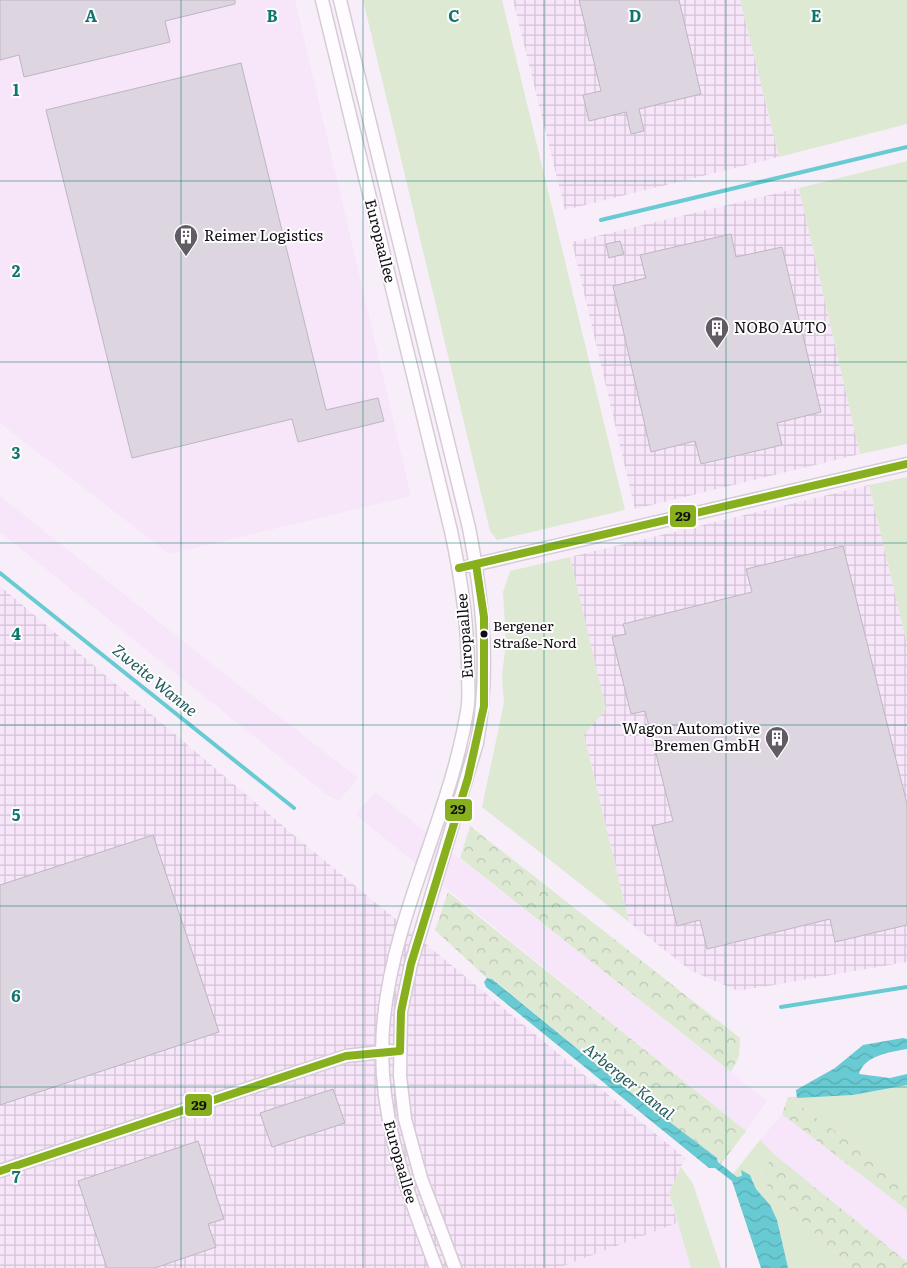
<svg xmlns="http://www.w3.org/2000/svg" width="907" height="1268" viewBox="0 0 907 1268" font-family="Literata,serif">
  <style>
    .built { fill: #f7e5f9 }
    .industrial { fill: url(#industrial-grid) }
    .grass { fill: #dde9d3 }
    .forest { fill: url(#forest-crowns) }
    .water { fill: url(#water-waves) }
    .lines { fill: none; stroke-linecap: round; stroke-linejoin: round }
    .stream { stroke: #68cad3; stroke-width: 4 }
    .building { fill: #ddd6e0; stroke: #bdb6c0 }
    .street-casing { stroke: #d5ccd6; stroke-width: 15 }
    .street { stroke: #fefcfe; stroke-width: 12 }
    .bus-1-casing { stroke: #fdfdfd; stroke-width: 11 }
    .bus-1 { stroke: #88af1e; stroke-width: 8 }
    .grid { fill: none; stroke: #0f766e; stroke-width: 1; stroke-opacity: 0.55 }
    .bus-dot { fill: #120c13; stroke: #fdfdfd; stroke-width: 2 }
    .labels { text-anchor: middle; stroke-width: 4; stroke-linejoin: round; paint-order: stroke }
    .bus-label { font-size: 14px; fill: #120c13; stroke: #fdfdfd; text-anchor: start }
    .poi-label { font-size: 15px; fill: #120c13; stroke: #fdfdfd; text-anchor: start }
    .street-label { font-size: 15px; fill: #120c13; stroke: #fdfdfd }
    .water-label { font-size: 16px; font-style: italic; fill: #235a5d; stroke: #fdfdfd }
    .grid-label { font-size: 16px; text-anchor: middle; font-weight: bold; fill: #0f766e; stroke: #fdfdfd; stroke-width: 4; stroke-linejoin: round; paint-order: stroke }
    .line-badge { stroke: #fdfdfd; stroke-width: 2 }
    .pale-badge-label { font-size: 14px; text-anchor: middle; font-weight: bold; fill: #111 }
  </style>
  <defs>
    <pattern id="industrial-grid" width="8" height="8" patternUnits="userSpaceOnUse" patternTransform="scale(1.25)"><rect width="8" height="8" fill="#f7e5f9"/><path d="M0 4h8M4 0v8" fill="none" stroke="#d3c3d5"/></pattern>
    <pattern id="forest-crowns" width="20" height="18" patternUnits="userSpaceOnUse" patternTransform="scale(1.25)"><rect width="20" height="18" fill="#dde9d3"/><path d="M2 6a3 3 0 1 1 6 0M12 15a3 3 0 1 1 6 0" fill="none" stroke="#bdc7b4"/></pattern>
    <pattern id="water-waves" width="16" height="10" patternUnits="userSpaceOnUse" patternTransform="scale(1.25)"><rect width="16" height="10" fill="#68cad3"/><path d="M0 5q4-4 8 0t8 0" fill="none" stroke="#59acb4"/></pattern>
  </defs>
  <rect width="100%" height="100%" fill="#f8eef9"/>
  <!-- built -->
  <path class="built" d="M0,0h295l116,496 -242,58 -169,-131z
    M0,496l217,172 141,110 -19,23 -12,-6 -327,-263z
    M375,792l392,309 -21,30 -390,-316z
    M782,1114l125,96v52l-132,-107 -15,-15z
    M677,1223l14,45h-133z"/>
  <!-- industrial -->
  <path class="industrial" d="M513,0h227l39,157 -214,53z
    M799,188l61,266 -225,55 -63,-267z
    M869,485l38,159v318l-169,29 -48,-21 -61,-48 -45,-187 -14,-178z
    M0,586l301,255 384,317 -16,35 8,30 -119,45h-558z"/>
  <!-- grass -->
  <path class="grass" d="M363,0h139l123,510 -128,30 -7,-9z
    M740,0h167v124l-128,33z
    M907,161v283l-47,10 -61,-266z
    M907,477v167l-38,-159z
    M570,557l36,152 -22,26 45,187 -147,-115 22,-104 -2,-27 4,-33 -3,-51 7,-21z
    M907,1085v98l-119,-86 65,-2z
    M760,1140l15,15 -15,17 11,20 81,76h-64l-18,-63 -14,-16 -4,-11 -11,-8 1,6 -5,1 -4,-3z
    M681,1167l12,17 28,84h-30l-22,-75z"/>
  <!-- forest -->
  <path class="forest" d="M470,826l270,212 -1,18 -8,16 -271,-214z
    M448,892l298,239 -25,33 -4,-6 -88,-67 -136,-112 -6,-1 -52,-48z
    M788,1097l119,86v27l-125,-96z
    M775,1155l132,107v6h-55l-81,-76 -11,-20z"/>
  <!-- water -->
  <path class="water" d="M487,978l5,1 137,112 88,67 1,4 19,15 5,-1 -1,-6 9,5 6,14 14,16 7,15 11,48h-27l-29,-87 -17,-13h-6l-223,-181 -2,-5z
    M903,1038l4,1v10c-18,3 -43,7 -48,25l31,4 17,-4v11l-54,10 -56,3 -1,-8 39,-22 28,-23z"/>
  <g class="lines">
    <!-- stream -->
    <path class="stream" d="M601,220l306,-73
      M0,573l294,235
      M781,1007l126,-20"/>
  </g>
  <!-- building -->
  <path class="building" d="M0,0h235v4l-70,17 5,21 -146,35 -5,-22 -19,5z
    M579,0h100l22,94 -62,15 5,22 -13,3 -5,-22 -37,9 -6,-26 18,-4z
    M241,63l85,347 52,-12 6,23 -86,21 -6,-23 -160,39 -86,-348z
    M731,234l5,23 46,-10 39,165 -44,11 5,22 -81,19 -6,-23 -44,11 -38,-166 33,-8 -6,-23z
    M620,241l4,13 -15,4 -3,-14z
    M843,546l64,258v121l-72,17 -5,-23 -123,30 -7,-29 -23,6 -25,-100 21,-5 -28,-110 -14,3 -19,-77 14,-3 -3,-10 129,-32 -6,-23z
    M153,835l66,197 -219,73v-220z
    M333,1089l12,34 -73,24 -12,-34z
    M198,1141l26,78 -16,5 8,23 -61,21h-48l-29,-87z"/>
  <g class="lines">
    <!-- street casing -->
    <g class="street-casing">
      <path id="street" d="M322,0l129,531c10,46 17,92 17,140 0,11 1,23 0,34 -16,107 -73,205 -84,312 -10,91 21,168 52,251
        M340,0l129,528c14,72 21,143 8,215l-66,221 -10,48 -1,64 5,43 16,59 34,90
        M469,566l438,-102
        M0,1171l346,-115 45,-5"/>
    </g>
    <!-- street -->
    <use href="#street" class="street"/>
    <!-- bus-1 casing -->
    <g class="bus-1-casing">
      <path id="bus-1" d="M459,568l448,-104
        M400,1051l1,-39 10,-48 57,-186 16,-72v-89l-8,-53
        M0,1171l346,-115 54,-5"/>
    </g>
    <!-- bus-1 -->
    <use href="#bus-1" class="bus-1"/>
  </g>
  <!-- grid -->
  <path class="grid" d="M181,0v1268M363,0v1268M544,0v1268M726,0v1268M0,181h907M0,362h907M0,543h907M0,725h907M0,906h907M0,1087h907"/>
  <!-- icons -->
  <defs>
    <g id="building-pin" transform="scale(1.25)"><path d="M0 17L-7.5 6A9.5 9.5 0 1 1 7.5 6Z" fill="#625b64" stroke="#fdfdfd"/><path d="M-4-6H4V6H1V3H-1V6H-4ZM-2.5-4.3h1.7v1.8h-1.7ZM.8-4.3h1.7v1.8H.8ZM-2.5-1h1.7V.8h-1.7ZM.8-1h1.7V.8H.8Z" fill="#fff"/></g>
  </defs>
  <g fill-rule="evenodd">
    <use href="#building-pin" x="186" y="236"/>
    <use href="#building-pin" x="717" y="328"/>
    <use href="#building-pin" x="777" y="738"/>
  </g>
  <!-- markers -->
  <circle class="bus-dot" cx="484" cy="634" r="4.5"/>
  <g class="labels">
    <!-- bus labels -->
    <g class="bus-label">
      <text x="493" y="631">Bergener<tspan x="493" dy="17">Straße-Nord</tspan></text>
    </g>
    <!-- poi labels -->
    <g class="poi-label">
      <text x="204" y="241">Reimer Logistics</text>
      <text x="734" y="333">NOBO AUTO</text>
      <text x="760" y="734" text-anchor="end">Wagon Automotive<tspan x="760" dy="17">Bremen GmbH</tspan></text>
    </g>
    <!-- street labels -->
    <g class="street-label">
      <text transform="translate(380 241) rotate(76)" y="5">Europaallee</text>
      <text transform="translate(465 636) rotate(-94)" y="5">Europaallee</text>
      <text transform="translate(400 1162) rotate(74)" y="5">Europaallee</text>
    </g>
    <!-- water labels -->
    <g class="water-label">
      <text transform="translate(155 680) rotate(39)" y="6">Zweite Wanne</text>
      <text transform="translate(629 1081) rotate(39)" y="6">Arberger Kanal</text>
    </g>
  </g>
  <g class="grid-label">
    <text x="91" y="22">A</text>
    <text x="272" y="22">B</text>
    <text x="454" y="22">C</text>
    <text x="635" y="22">D</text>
    <text x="816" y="22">E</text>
    <text x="16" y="96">1</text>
    <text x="16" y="277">2</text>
    <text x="16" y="459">3</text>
    <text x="16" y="640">4</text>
    <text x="16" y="821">5</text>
    <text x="16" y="1002">6</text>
    <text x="16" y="1183">7</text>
  </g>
  <g class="line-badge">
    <rect x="669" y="504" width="28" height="24" rx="5" fill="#88af1e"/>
    <rect x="444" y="798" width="29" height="24" rx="5" fill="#88af1e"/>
    <rect x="184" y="1093" width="29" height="24" rx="5" fill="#88af1e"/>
  </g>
  <g class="pale-badge-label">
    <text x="683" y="521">29</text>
    <text x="458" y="814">29</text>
    <text x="199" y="1110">29</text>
  </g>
</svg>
